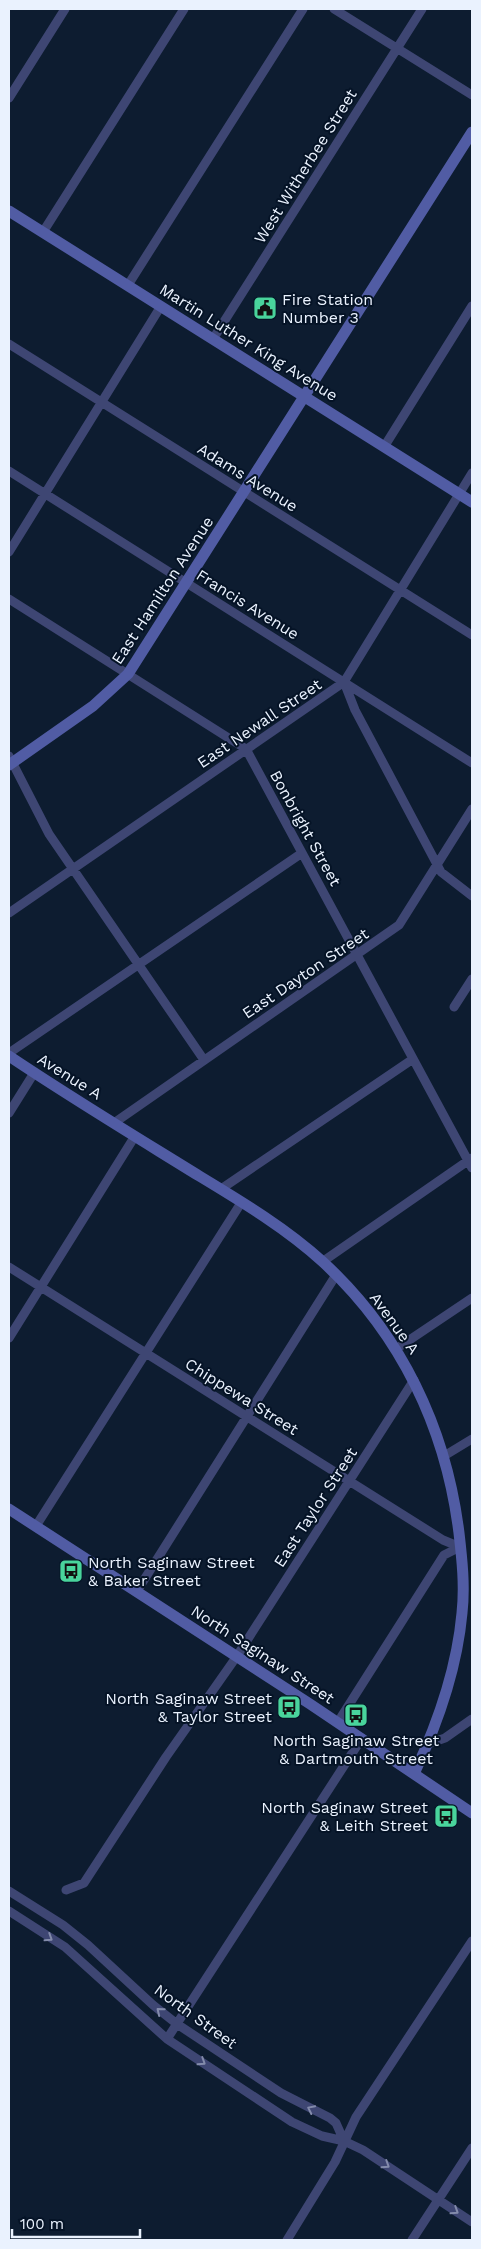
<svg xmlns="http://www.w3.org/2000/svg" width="481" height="2249" viewBox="0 0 481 2249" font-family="'Work Sans',sans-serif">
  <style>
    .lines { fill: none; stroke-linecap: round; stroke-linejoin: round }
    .street { stroke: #3e4673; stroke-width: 9 }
    .secondary { stroke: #515ca4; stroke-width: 11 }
    .oneway { stroke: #838bab }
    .labels { text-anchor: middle; stroke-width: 4; stroke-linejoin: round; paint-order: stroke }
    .street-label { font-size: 16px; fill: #eaf2fe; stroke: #051326 }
    .poi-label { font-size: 16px; fill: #eaf2fe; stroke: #051326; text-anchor: start }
  </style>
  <rect width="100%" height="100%" fill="#0d1c30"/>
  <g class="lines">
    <!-- street -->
    <path class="street" d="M334,9l138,86
      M9,98l56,-89
      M43,232l141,-223
      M128,285l175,-276
      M213,339l209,-330
      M9,344l463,291
      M384,447l88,-141
      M9,471l463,292
      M9,552l152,-246
      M9,599l237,150 226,419
      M344,682l11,28 86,162 31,24
      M9,756l40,78 155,226
      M9,913l335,-231 128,-209
      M454,1007l18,-28
      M9,1053l293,-200
      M9,1113l25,-40
      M114,1123l285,-198 73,-116
      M221,1189l192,-130
      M322,1262l150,-104
      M9,1267l434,273 17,7
      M9,1338l126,-202
      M396,1349l76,-51
      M444,1456l28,-17
      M36,1526l205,-323
      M137,1591l199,-316
      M338,1722l106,-167 16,-8
      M428,1744l17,-6 27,-19
      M66,1890l18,-7 82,-126 71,-101 177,-276
      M9,1891l54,34 25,20 65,60 24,19 104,69 49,25 6,5 8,18
      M9,1911l56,36 102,92 125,83 30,14 22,5 19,9 109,72
      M167,2039l195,-301
      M287,2240l48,-78 21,-45 116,-176
      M412,2240l60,-92"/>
    <!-- secondary -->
    <path class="secondary" d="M9,211l463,291
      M9,765l84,-59 35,-32 344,-542
      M9,1056c61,41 124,79 187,118 43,26 90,54 127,88 78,72 123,166 136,271 3,26 6,53 3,80 -5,56 -24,110 -48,161
      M9,1509l301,195 162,109"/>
  </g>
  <!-- one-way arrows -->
  <defs><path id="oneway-chevron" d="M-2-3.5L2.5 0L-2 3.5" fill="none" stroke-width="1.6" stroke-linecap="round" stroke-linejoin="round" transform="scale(1.25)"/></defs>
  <g class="oneway">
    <use href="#oneway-chevron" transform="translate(49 1938) rotate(33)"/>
    <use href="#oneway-chevron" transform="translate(160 2011) rotate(-141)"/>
    <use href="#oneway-chevron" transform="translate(202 2062) rotate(33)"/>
    <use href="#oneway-chevron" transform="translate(311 2109) rotate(-154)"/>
    <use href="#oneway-chevron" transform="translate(386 2165) rotate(33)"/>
    <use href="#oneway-chevron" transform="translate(455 2211) rotate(33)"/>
  </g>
  <!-- icons -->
  <defs>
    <g id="civic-square" transform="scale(1.25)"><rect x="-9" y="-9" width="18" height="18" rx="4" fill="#49d49c" stroke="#051326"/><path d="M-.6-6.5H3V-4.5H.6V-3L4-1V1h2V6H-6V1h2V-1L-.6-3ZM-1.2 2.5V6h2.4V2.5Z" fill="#111"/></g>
    <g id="bus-square" transform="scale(1.25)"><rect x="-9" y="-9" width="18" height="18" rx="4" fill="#49d49c" stroke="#051326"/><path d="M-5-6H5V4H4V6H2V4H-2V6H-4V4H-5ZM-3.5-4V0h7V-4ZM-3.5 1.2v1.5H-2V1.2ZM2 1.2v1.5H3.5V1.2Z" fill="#111"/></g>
  </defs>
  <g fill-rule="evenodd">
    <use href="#civic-square" x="265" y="308"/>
    <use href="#bus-square" x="71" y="1571"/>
    <use href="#bus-square" x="289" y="1707"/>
    <use href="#bus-square" x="356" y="1715"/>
    <use href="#bus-square" x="446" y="1816"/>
  </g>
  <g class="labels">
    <!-- street labels -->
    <g class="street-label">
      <text transform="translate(305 166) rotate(-58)" y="6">West Witherbee Street</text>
      <text transform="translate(249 342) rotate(32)" y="6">Martin Luther King Avenue</text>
      <text transform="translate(248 477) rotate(32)" y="6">Adams Avenue</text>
      <text transform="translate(162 590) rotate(-57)" y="6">East Hamilton Avenue</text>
      <text transform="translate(248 604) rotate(32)" y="6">Francis Avenue</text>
      <text transform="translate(259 723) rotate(-34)" y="6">East Newall Street</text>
      <text transform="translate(306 828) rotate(61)" y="6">Bonbright Street</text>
      <text transform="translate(305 973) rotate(-34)" y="6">East Dayton Street</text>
      <text transform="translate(70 1076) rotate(32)" y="6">Avenue A</text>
      <text transform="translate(395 1323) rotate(54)" y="6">Avenue A</text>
      <text transform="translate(242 1396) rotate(32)" y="6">Chippewa Street</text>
      <text transform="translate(315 1507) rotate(-57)" y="6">East Taylor Street</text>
      <text transform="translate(263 1654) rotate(33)" y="6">North Saginaw Street</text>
      <text transform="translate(196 2016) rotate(36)" y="6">North Street</text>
    </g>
    <!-- poi labels -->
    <g class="poi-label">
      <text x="282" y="305">Fire Station<tspan x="282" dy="18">Number 3</tspan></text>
      <text x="88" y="1568">North Saginaw Street<tspan x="88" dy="18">&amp; Baker Street</tspan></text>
      <text x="272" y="1704" text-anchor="end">North Saginaw Street<tspan x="272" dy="18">&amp; Taylor Street</tspan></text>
      <text x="356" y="1746" text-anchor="middle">North Saginaw Street<tspan x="356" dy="18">&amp; Dartmouth Street</tspan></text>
      <text x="428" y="1813" text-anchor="end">North Saginaw Street<tspan x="428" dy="18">&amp; Leith Street</tspan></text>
    </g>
  </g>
  <!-- border -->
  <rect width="481" height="2249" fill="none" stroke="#eaf2fe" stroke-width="20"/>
  <!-- scale -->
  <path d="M12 2229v8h128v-8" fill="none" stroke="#eaf2fe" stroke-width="2.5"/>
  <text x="20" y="2229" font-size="15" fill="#eaf2fe" stroke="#051326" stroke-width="4" paint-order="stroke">100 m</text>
</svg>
